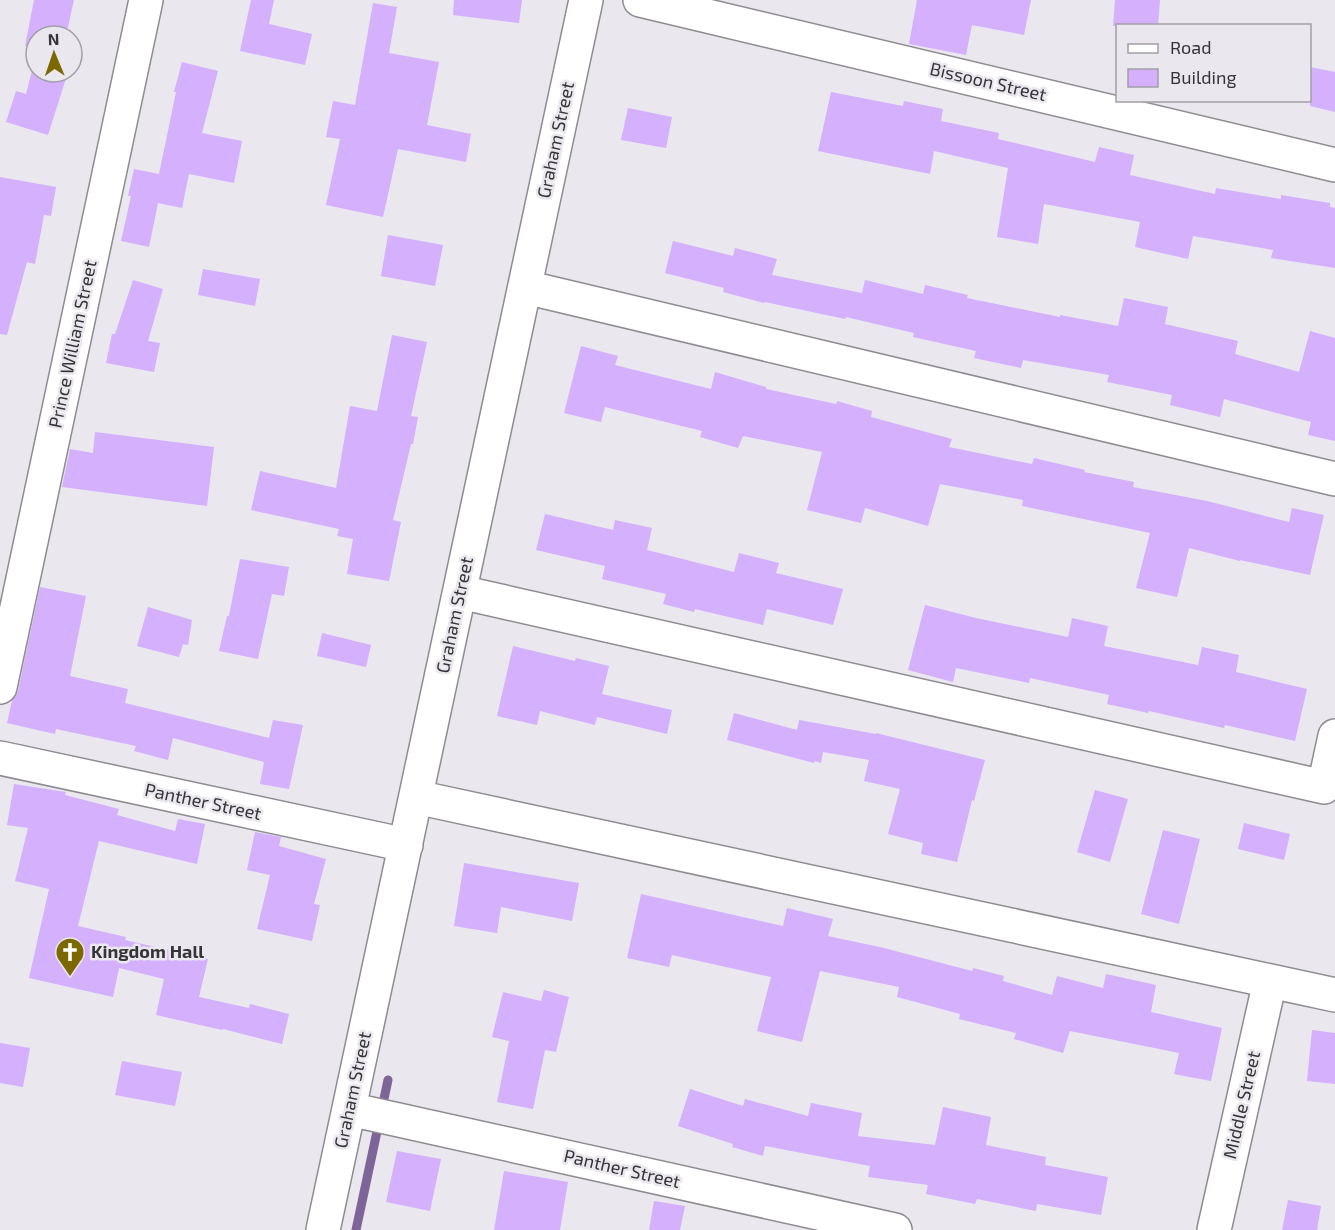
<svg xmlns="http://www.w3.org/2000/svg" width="1335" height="1230" viewBox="0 0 1335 1230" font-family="'Exo 2',sans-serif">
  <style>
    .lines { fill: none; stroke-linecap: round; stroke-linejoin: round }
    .stream { stroke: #7e6599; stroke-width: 9 }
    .building { fill: #d4b0fd }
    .minor-casing { stroke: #8e8b92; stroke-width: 36 }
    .minor { stroke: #fff; stroke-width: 33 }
    .labels { text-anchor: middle; stroke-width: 5; stroke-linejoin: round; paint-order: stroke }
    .street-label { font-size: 18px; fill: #353437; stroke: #eae7ee }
    .poi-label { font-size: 18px; font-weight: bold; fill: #353437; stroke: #eae7ee; text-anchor: start }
  </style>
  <rect width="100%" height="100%" fill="#eae7ee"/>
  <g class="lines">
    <!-- stream -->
    <path class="stream" d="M356,1230l32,-150"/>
  </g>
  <!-- building -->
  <path class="building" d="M34,0h40l-8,36h-30v12l-11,-2z
    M251,0h23l-5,24 43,10 -7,31 -65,-14z
    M454,0h68l-3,23 -66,-8z
    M917,0h114l-7,35 -52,-10 -6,30 -57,-11z
    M1115,0h45l-2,26h-45z
    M373,3l24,4 -8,46 50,9 -12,63 44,9 -5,28 -68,-13 -15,68 -57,-12 14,-66 -14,-2 7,-36 22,4z
    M36,55v17h32l-20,63 -42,-13 10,-31 10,3z
    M182,62l36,9 -16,62 40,8 -8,42 -45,-9 -7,34 -24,-5 -9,44 -28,-6 10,-45h-3l6,-27 25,5 17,-82h-2z
    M1310,67l25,5v40l-25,-6z
    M831,92l72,14 1,-5 39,8 -2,12 58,12 -1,6 97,23 4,-15 35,8 -4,20 85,19 1,-6 65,11v-4l49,8v4l5,1v60l-64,-10 2,-8 -80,-14 -5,23 -53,-12 5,-25 -96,-18 -6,40 -41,-7 11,-69 -74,-17 -4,23 -112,-23z
    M628,108l44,9 -6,31 -45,-8z
    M0,177l56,10 -5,29 -7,-1 -9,49 -8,-2 -20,73 -7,-1z
    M388,235l55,10 -8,41 -54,-10z
    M673,241l60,15 2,-8 42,11 -5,16 90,18 3,-13 58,14 2,-9 43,10 -1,3 93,19v-2l58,11 6,-28 44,9 -3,17 73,17 -3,13 64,18 11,-41 25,7v103l-27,-6 3,-13 -87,-23 -4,18 -50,-12 2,-10 -65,-13 2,-7 -86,-15 -2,8 -47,-10 2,-7 -63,-14 1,-4 -68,-16 -1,2 -80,-17 -1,1 -41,-11 1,-4 -59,-15z
    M203,269l57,10 -5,27 -57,-11z
    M133,280l30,9 -15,52 12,2 -6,29 -48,-9 6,-29h3z
    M392,335l35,7 -16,74 7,1 -5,27h-2l-18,76 8,2 -12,59 -42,-7 6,-35 -16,-3 2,-7 -88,-19 9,-39 76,17 14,-82 27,5z
    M581,346l37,10 -3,9 96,24 4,-17 51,15v2l70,15 1,-3 35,10 -1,6 81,22 -3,8 83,17 2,-6 51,12 -1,2 50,10 -1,5 74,14 82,21 3,-14 32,7 -14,60 -70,-15v1l-51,-13 -12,49 -41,-9 14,-55 -128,-27 1,-6 -83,-16 -12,42 -63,-18 -4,15 -54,-13 15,-58 -79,-16 -5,12 -38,-11 2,-6 -97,-24 -4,15 -37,-9z
    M95,432l119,15 -7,59 -145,-19 8,-38 23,4z
    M545,514l68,16 2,-10 37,8 -5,22 87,22 5,-19 40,10 -3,10 67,16 -10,36 -66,-16 -4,16 -68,-16 -1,3 -31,-8 3,-10 -64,-15 3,-13 -69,-16z
    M240,559l49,8 -5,29 -12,-2 -14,65 -39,-8 8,-35h2z
    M40,587l46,9 -16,80 58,13 -3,14 144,35 4,-18 30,5 -14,64 -29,-5 4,-22 -91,-24 -5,22 -34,-9 2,-5 -80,-17 -1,5 -48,-11 5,-22 6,-10z
    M925,605l51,13 92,19 4,-19 36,8 -4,20 94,19 4,-18 37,8 -3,17 71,17 -12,52 -70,-16 -1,3 -75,-17 -1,2 -41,-9 2,-9 -79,-17 -1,5 -73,-15 -3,14 -45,-12z
    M148,607l44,13 -4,25 -5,-1 -4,13 -42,-11z
    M322,633l49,12 -5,22 -49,-11z
    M513,646l62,15 1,-3 33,8 -7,28 70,16 -5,24 -70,-17 -2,8 -55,-14 -3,14 -40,-9z
    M734,713l63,17 2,-10 77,14v-1l109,27 -11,41 -2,-1 -15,62 -36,-8 2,-11 -35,-9 12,-45 -36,-8 5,-21 -46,-8 -2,11 -6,-2 -1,2 -87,-23z
    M14,784l52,8 -1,3 54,14 -2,6 58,16 3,-12 27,5 -8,40 -98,-23 -21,85 48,11 -1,3 83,19 -9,38 50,11 1,-4 39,10 -7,30 -59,-15 -1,1 -66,-15 8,-36 -45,-11 -6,29 -84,-19 20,-89 -34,-8 13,-53 -21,-3z
    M1095,790l33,9 -18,63 -33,-10z
    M1244,823l46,11 -6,26 -46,-11z
    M1163,830l37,9 -21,85 -38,-10z
    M255,832l26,5 -2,9 47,13 -12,45 6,1 -8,36 -55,-12 13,-54 -23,-5z
    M464,863l115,20 -7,38 -71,-14 -4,26 -43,-7z
    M641,894l142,32 4,-18 46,11 -5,17 56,12 88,23 1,-3 31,8 -1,5 49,14 5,-19 46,12 3,-14 50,11 -5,27 71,16 -11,53 -37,-7 5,-21 -109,-22 -7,22 -49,-14 2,-6 -57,-14 1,-5 -63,-17 2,-10 -79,-16 -18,71 -45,-11 14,-54 -99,-22 -3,12 -42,-9z
    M544,990l25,7 -13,55 -11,-2 -12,59 -36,-7 12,-61 -17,-4 11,-45 38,9z
    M1312,1030l23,3v51l-28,-3z
    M0,1043l30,5 -7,39 -23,-4z
    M122,1061l60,11 -7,34 -60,-11z
    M690,1089l53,17 2,-7 63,17 3,-13 51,10 -4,23 77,9 8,-38 48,10 -5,28 60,12 -1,8 63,12 -7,38 -64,-11 -1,7 -59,-12 -2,5 -49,-10 2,-9 -60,-8 2,-11 -105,-20 -2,10 -31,-9 1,-3 -55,-18z
    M397,1151l44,8 -11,52 -44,-9z
    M504,1171l64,11 -8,48h-66z
    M1288,1200l33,6 -4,24h-35z
    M654,1201l31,5 -5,24h-31z"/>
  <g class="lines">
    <!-- minor casing -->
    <g class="minor-casing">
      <path id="minor" d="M640,0l695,165
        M525,287l810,192
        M460,592l864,195 11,-51
        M0,687l146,-687
        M0,758l406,87
        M416,797l919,198
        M349,1109l546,121
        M323,1230l263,-1230
        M1214,1230l56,-249"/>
    </g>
    <!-- minor -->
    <use href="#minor" class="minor"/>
  </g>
  <!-- icons -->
  <defs>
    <g id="church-pin" transform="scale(1.5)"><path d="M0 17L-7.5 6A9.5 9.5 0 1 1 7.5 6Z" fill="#7d6800" stroke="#eae7ee"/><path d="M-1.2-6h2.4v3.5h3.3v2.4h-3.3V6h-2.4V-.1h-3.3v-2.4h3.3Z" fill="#fff"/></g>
  </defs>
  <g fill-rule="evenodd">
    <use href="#church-pin" x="70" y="952"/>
  </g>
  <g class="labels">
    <!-- street labels -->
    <g class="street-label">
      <text transform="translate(988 82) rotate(13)" y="6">Bissoon Street</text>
      <text transform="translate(556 140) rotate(-78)" y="6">Graham Street</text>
      <text transform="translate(73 344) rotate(-78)" y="6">Prince William Street</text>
      <text transform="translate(455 615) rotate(-78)" y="6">Graham Street</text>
      <text transform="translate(203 802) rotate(12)" y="6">Panther Street</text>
      <text transform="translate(353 1090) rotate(-78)" y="6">Graham Street</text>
      <text transform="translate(1242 1105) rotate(-77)" y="6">Middle Street</text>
      <text transform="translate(622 1169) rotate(13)" y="6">Panther Street</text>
    </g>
    <!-- poi labels -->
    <g class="poi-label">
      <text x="91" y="958">Kingdom Hall</text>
    </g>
  </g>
  <!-- legend -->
  <rect x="1116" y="24" width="195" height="78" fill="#eae7ee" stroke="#a29fa5" stroke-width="1.5"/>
  <rect x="1128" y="44" width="30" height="9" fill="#ffffff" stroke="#a29fa5" stroke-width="1.5"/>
  <text x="1170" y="54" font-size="18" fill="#353437">Road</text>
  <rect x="1128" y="69" width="30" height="18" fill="#d4b0fd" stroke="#a29fa5" stroke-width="1.5"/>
  <text x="1170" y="84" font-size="18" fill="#353437">Building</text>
  <!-- north arrow -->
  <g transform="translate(54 54) rotate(358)"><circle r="28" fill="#eae7ee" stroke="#a29fa5" stroke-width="1.5"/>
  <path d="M0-4.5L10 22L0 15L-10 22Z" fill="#7d6800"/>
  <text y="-9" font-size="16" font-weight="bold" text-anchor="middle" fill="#353437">N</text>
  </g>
</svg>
